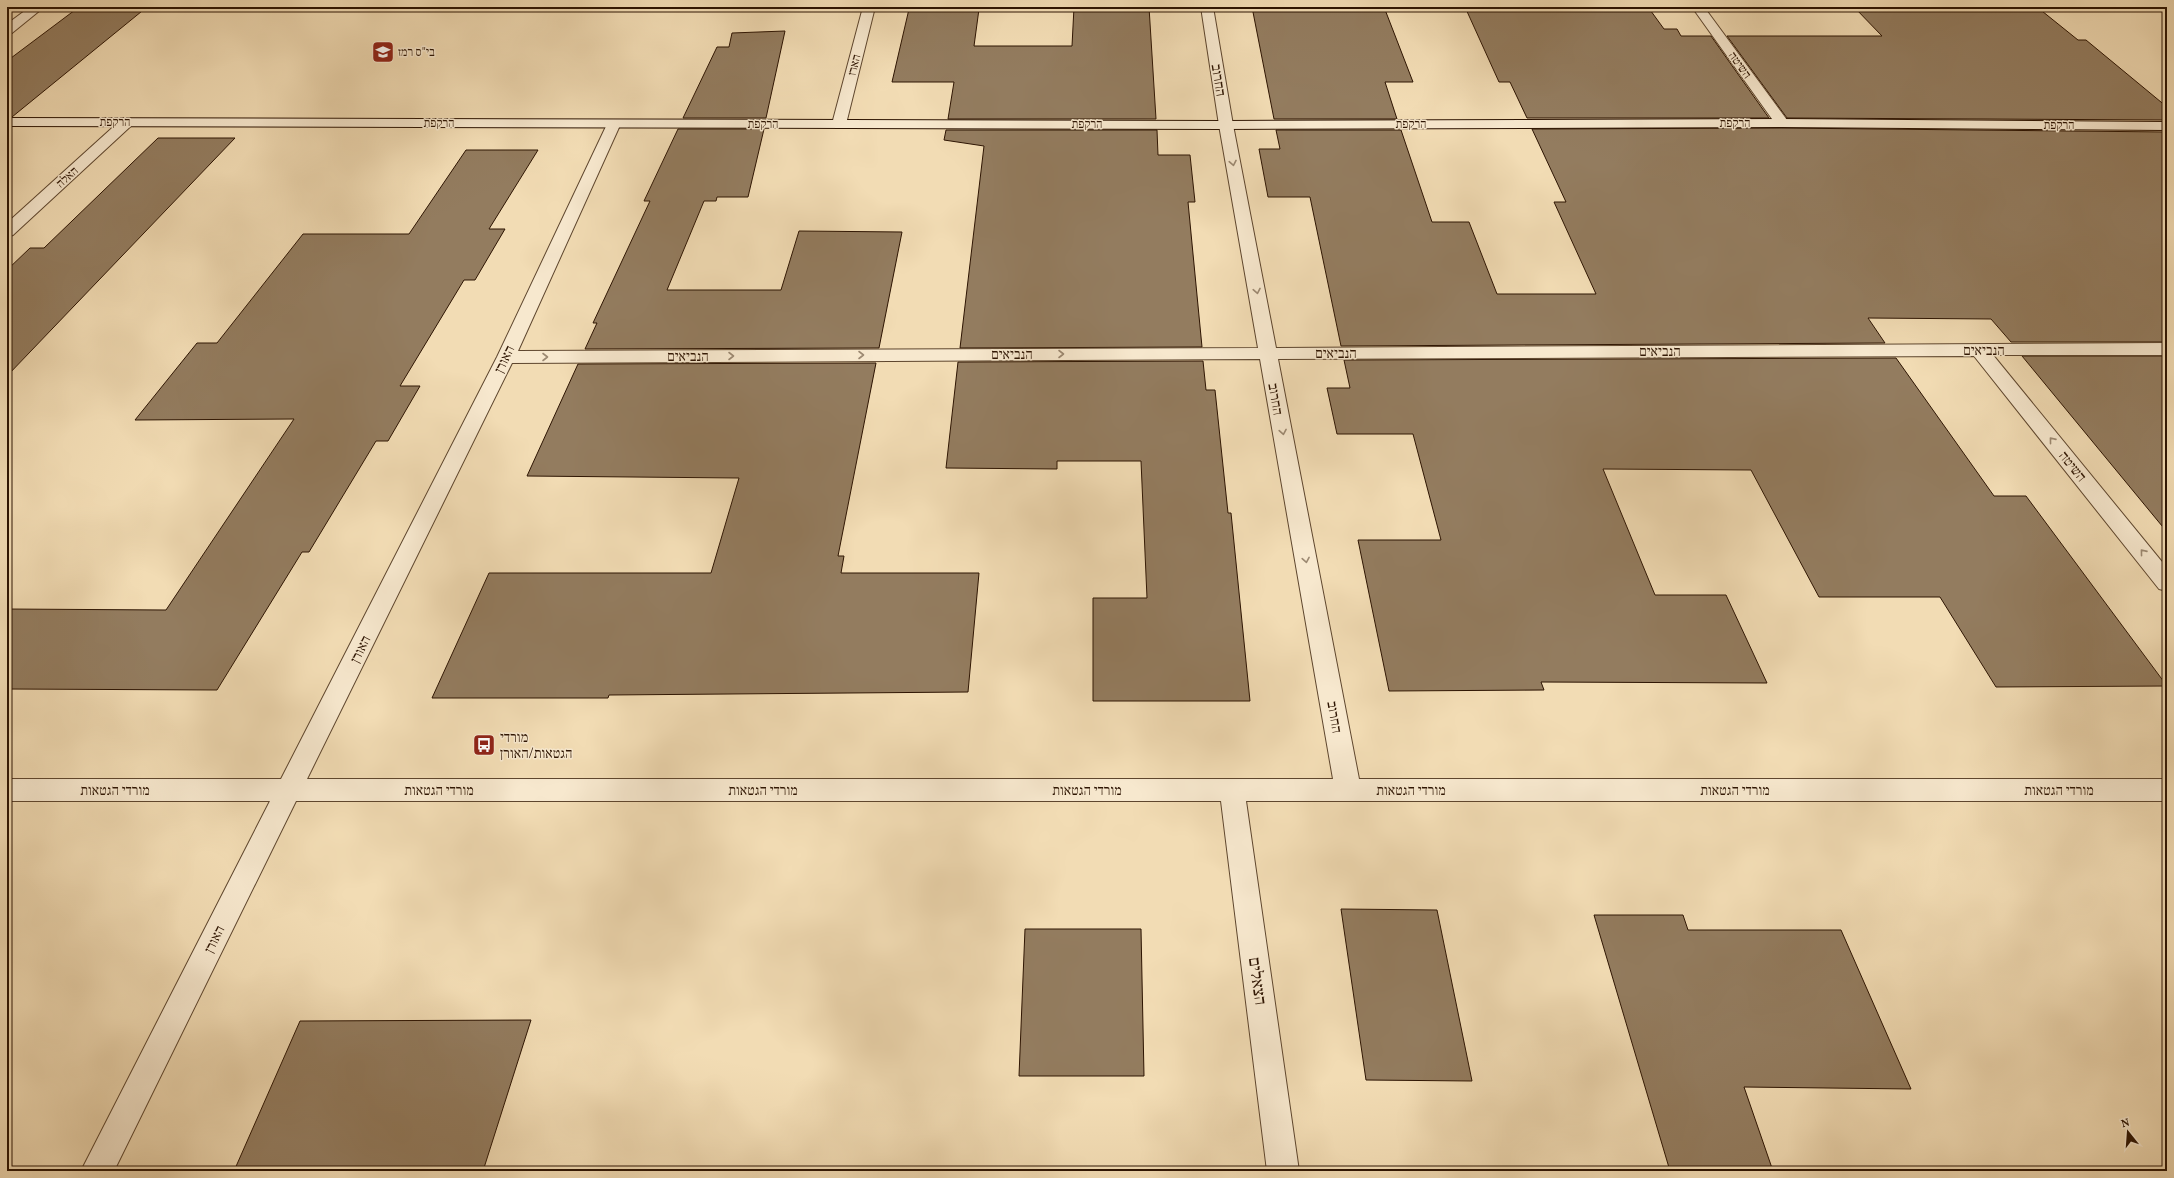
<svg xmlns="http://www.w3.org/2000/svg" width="2174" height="1178" viewBox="0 0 2174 1178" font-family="Vollkorn,'Frank Ruhl Libre',serif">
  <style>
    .building { fill: #937c5f; stroke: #2d1402 }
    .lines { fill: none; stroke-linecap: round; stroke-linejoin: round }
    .street-casing { stroke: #5e462e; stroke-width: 2 }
    .secondary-casing { stroke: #2d1402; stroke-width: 2 }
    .street { fill: #f7e8ce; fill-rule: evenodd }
    .secondary { fill: #f7e8ce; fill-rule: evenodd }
    .oneway { stroke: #9c8972 }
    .labels { text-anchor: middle; stroke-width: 3; stroke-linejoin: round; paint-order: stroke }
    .far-poi-label { font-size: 12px; fill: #2d1402; stroke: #f7e8ce; text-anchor: start }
    .far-street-label { font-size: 12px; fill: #2d1402; stroke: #f7e8ce }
    .street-label { font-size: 14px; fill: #2d1402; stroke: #f7e8ce }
    .poi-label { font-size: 14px; fill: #2d1402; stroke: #f7e8ce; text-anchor: start }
    .near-street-label { font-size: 17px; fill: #2d1402; stroke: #f7e8ce }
  </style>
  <rect width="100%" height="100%" fill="#f2dcb4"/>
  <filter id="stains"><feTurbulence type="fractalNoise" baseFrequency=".005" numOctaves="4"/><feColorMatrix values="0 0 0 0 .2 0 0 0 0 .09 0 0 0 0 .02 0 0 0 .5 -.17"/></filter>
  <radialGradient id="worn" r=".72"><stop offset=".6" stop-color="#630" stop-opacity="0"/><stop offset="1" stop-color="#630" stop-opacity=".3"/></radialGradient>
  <!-- building -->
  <path class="building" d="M79,7h68l-135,110 -5,-1v-55z
    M1074,7h75l7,112h-208l6,-37h-62l17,-73h70l-5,37h98z
    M1252,7h132l29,75h-28l12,37h-123z
    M1465,7h183l16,22h13l4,7h30l58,82h-242l-17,-36h-11z
    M1854,7h183l41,33h8l81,67v13l-380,-2 -60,-82h155z
    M785,31l-19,87h-83l34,-71h12l3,-14z
    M1782,128l385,4v210h-156l-20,-23 -123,-1 17,25 -544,3 -31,-149h-42l-9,-48h21l-4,-19h125l31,92h37l28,72h99l-42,-92h12l-34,-73z
    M678,129h86l-16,68h-31l-1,4h-12l-37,89h114l18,-59 103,1 -23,116 -294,1 12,-26h-4l57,-122h-6z
    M946,130h211l1,25h32l5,47h-7l14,145 -242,1 24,-202 -40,-6z
    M158,138h77l-228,238v-106l23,-22h14z
    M466,150h72l-49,79h16l-30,51h-11l-64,106h20l-32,55h-12l-67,111h-7l-85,138 -210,-1v-80l159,1 128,-191 -159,1 62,-77h20l86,-109h106z
    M2022,356h145v176z
    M1896,358l98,138h32l141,190 -171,1 -56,-90h-121l-68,-127 -148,-1 52,126h71l41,88 -226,-1 3,8 -155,1 -31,-151h83l-28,-106h-76l-10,-46h23l-6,-28z
    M1203,361l3,29h9l13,123h3l19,188h-157v-103h54l-6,-137h-84v8l-111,-1 12,-106z
    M876,363l-38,193h6l-3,17h138l-11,119 -359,3 -1,3h-176l57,-125h222l28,-95 -212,-2 51,-112z
    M1341,909l96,1 35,171 -106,-1z
    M1594,915h89l5,15h153l70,159 -167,-2 29,84h-103z
    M1025,929h116l3,147h-125z
    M531,1020l-48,151h-249l66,-150z"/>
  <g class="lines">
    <!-- street casing -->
    <g class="street-casing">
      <path id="street" d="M30,7h14l-32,26 -5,1v-10z
        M863,7h12l-29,117 -2,3h-10l-2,-3z
        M1201,7h12l20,118 43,223 891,-5v12h-174l174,213v23l-8,-2 -185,-233 -696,3 81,420h808v22h-921l53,370h-32l-46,-370h-925l-182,370h-33l189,-370h-263v-22h274l216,-422 112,-237h10l2,3 -103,228 740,-3 -39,-223zM1260,359l73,420h-1026l205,-416z
        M1692,7h12l83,113 2,3 -2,3h-10z
        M127,118l5,1 2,3 -2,3 -119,110 -6,2v-14l115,-104z"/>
    </g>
    <!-- secondary casing -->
    <g class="secondary-casing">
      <path id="secondary" d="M7,118l1219,3 556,-2 385,3v8l-385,-3 -556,2 -1219,-3z"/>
    </g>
    <!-- street -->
    <use href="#street" class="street"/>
    <!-- secondary -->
    <use href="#secondary" class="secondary"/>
  </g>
  <!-- one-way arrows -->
  <defs><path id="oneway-chevron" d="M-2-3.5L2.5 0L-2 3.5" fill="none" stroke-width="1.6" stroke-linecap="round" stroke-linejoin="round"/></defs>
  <g class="oneway">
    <use href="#oneway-chevron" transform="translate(1233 163) rotate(79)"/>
    <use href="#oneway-chevron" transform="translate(1257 291) rotate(79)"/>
    <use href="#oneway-chevron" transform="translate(1061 354)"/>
    <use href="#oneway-chevron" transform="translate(861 355)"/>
    <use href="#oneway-chevron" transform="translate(731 356)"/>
    <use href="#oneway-chevron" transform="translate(545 357)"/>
    <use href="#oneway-chevron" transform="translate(1283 432) rotate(80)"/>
    <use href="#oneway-chevron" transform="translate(2052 440) rotate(-129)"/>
    <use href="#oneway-chevron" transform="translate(2143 552) rotate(-129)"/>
    <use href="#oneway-chevron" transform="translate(1306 560) rotate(80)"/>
  </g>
  <!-- icons -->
  <defs>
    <g id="school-square" transform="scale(1.15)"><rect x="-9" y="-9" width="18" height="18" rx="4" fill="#8f2418" stroke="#f7e8ce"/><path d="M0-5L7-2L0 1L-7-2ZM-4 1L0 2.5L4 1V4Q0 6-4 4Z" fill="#fff"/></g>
    <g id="bus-square" transform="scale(1.15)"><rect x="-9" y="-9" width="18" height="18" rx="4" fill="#8f2418" stroke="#f7e8ce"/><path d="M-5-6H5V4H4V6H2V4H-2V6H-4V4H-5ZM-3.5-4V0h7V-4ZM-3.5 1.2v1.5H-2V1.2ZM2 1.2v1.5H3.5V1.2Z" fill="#fff"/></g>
  </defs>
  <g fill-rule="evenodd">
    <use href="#school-square" x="383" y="52"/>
    <use href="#bus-square" x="484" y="745"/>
  </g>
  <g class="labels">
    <!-- far-poi labels -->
    <g class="far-poi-label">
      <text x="398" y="56">בי"ס רמז</text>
    </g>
    <!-- far-street labels -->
    <g class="far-street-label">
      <text transform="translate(854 65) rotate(-76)" y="4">הארז</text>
      <text transform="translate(1740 65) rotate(54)" y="4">השיטה</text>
      <text x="115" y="126">הרקפת</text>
      <text x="439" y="127">הרקפת</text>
      <text x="1735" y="127">הרקפת</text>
      <text x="763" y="128">הרקפת</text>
      <text x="1087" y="128">הרקפת</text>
      <text x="1411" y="128">הרקפת</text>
      <text x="2059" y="129">הרקפת</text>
      <text transform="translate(67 177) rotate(-42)" y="4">האלה</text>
    </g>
    <!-- street labels -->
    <g class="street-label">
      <text transform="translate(1219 80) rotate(81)" y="5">החרוב</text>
      <text x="1984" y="355">הנביאים</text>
      <text x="1660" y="356">הנביאים</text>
      <text x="1336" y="358">הנביאים</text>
      <text x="1012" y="359">הנביאים</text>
      <text x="688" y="361">הנביאים</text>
      <text transform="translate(504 359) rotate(-64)" y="5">האורן</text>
      <text transform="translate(1276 399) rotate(80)" y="5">החרוב</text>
      <text transform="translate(2073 466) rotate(51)" y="5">השיטה</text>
      <text transform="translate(360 649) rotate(-63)" y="5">האורן</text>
      <text transform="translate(1335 717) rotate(80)" y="5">החרוב</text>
      <text x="115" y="795">מורדי הגטאות</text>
      <text x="439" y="795">מורדי הגטאות</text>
      <text x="763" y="795">מורדי הגטאות</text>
      <text x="1087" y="795">מורדי הגטאות</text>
      <text x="1411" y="795">מורדי הגטאות</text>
      <text x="1735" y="795">מורדי הגטאות</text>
      <text x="2059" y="795">מורדי הגטאות</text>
      <text transform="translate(214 939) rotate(-63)" y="5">האורן</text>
    </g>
    <!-- poi labels -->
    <g class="poi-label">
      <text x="500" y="742">מורדי<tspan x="500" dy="16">הגטאות/האורן</tspan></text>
    </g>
    <!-- near-street labels -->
    <g class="near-street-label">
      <text transform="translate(1258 981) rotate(82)" y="6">הצאלים</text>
    </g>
  </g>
  <!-- margin -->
  <rect width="2174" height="1178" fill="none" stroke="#f2dcb4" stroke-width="24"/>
  <rect x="8" y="8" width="2158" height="1162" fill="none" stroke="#2d1402" stroke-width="2"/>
  <rect x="12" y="12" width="2150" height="1154" fill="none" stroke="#2d1402"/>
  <!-- north arrow -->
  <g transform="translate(2128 1132) rotate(343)" stroke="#f7e8ce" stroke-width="3" paint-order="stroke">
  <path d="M0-3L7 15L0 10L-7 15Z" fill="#2d1402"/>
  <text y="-6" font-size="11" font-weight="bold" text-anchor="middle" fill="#2d1402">N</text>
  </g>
  <rect width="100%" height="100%" filter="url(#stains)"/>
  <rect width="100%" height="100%" fill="url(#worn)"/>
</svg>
